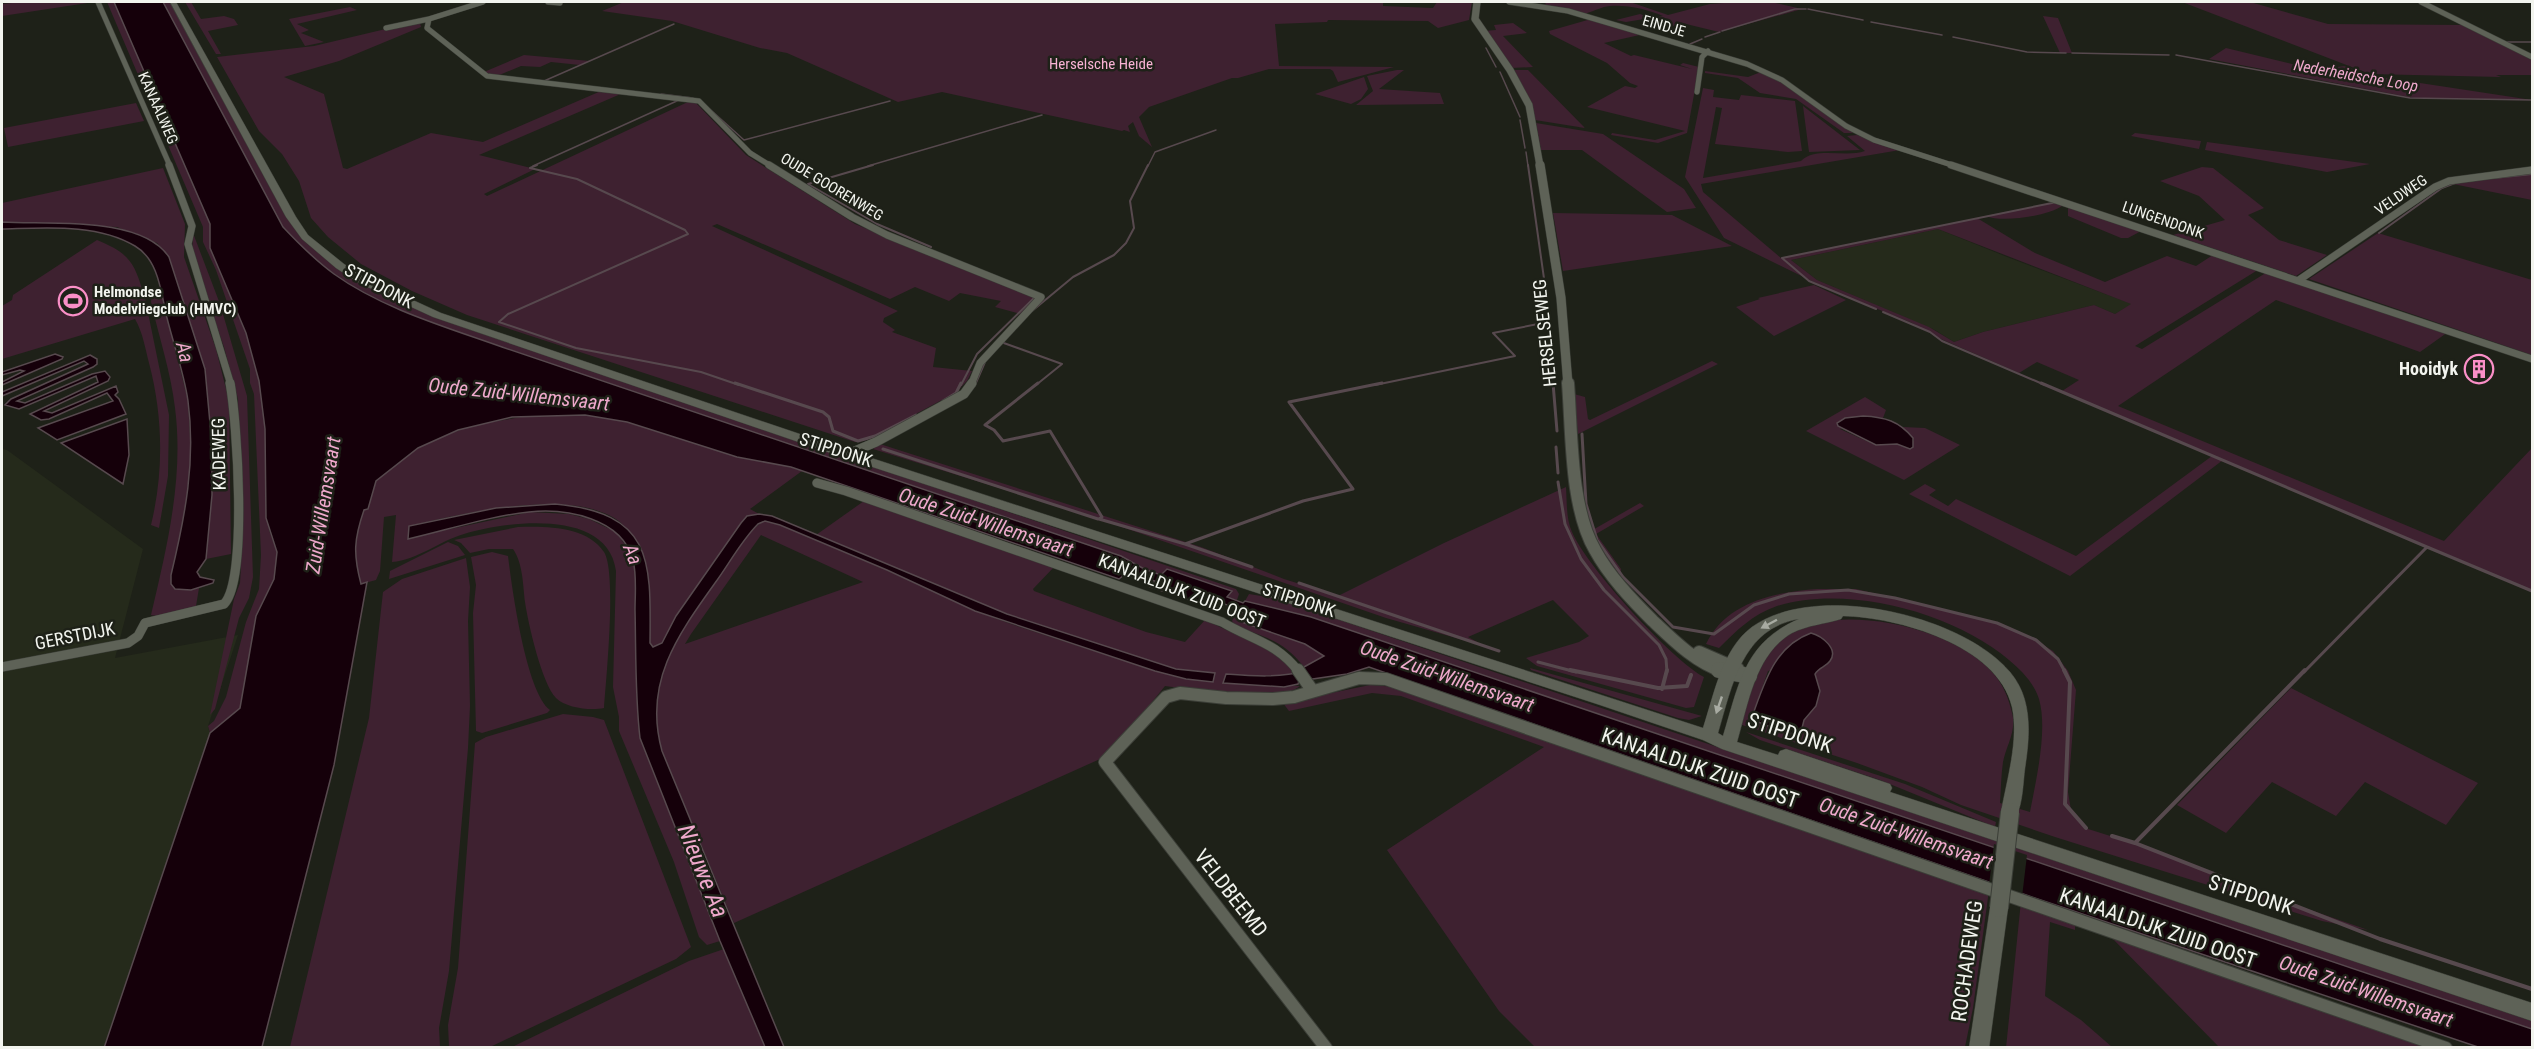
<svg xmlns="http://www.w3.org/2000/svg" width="2534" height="1049" viewBox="0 0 2534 1049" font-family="'Roboto Condensed',sans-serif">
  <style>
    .built { fill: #252a1b }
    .green { fill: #3e2130; fill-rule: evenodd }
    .water { fill: #15000a; stroke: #57494e; stroke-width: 1.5 }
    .pier { fill: #1e2118 }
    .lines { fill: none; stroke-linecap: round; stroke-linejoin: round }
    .stream-far3 { stroke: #57494e; stroke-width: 1.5 }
    .stream-far2 { stroke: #57494e; stroke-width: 2 }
    .stream-far1 { stroke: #57494e; stroke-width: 3 }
    .stream { stroke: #57494e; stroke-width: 4 }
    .minor-far3-casing { stroke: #3b3e37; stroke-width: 6 }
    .minor-far2-casing { stroke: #3b3e37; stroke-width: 8 }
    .minor-far1-casing { stroke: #3b3e37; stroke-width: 10 }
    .minor-casing { stroke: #3b3e37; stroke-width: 14 }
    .tertiary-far3-casing { stroke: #3b3e37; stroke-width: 8 }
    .tertiary-far2-casing { stroke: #3b3e37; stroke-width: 10 }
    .tertiary-far1-casing { stroke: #3b3e37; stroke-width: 14 }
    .tertiary-casing { stroke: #3b3e37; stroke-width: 17 }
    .secondary-casing { stroke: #3b3e37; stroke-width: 1 }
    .minor-far3 { stroke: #5e6257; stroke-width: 5 }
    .minor-far2 { stroke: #5e6257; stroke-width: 7 }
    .minor-far1 { stroke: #5e6257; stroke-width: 9 }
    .minor { stroke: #5e6257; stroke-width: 12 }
    .tertiary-far3 { stroke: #5e6257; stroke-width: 7 }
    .tertiary-far2 { stroke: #5e6257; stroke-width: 9 }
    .tertiary-far1 { stroke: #5e6257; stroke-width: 12 }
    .tertiary { stroke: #5e6257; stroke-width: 16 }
    .secondary { fill: #5e6257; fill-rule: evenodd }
    .secondary-bridge-casing { stroke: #3b3e37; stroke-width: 20; stroke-linecap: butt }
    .secondary-bridge { stroke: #5e6257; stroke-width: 18 }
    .oneway { fill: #a8aba2 }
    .labels { text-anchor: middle; stroke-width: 5; stroke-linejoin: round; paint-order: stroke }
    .far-street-label { font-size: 15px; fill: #f2f4ee; stroke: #1e2118 }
    .far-park-label { font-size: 15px; fill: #f8b2d4; stroke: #1e2118 }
    .far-poi-label { font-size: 15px; font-weight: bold; fill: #f2f4ee; stroke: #1e2118; text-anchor: start }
    .far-water-label { font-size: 16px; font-style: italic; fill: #efa9cc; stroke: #1e2118 }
    .street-label { font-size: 18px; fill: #f2f4ee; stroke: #1e2118 }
    .poi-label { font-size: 18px; font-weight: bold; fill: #f2f4ee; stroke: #1e2118; text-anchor: end }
    .water-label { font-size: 20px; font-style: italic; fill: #efa9cc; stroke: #1e2118 }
    .near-street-label { font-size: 21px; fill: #f2f4ee; stroke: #1e2118 }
    .near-water-label { font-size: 24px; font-style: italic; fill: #efa9cc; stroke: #1e2118 }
  </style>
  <rect width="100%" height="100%" fill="#1e2118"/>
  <!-- built -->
  <path class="built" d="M1938,229l69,28 125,47 -17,10 -21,-9 -111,27 -29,10 -19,-12 -118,-50 -26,-20z
    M2,449l5,1 136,99 -28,109 123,-23 -30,91 2,7 -106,314h-102z"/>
  <!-- green -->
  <path class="green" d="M21,2h73l-92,14v-12z
    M107,2h7l96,222v24l36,85 13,48 6,48 4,101 8,22 -3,27 -18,37 -16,92 -30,25 -2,-7 6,-5 12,-24 20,-75 13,-33 2,-34 -7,-161 -4,-11v-14l-34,-99 -13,-28v-15z
    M163,2h7l122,223 71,59 56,26 61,23 756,256 3,5 -2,6 -10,-3 4,-5 -70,-17 -16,-5 -24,-14 -619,-209c-56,-20 -119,-38 -168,-73 -19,-14 -35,-30 -51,-47z
    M185,2h6l10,17 23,-3 10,3 4,6 -30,6 13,23h-5z
    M624,2h759v4l50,2 4,-6h35l-3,18 -31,8 -10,-7 -100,-1 -1,2 -52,2 4,42 115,1 -56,15 -5,-11 -3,-2h-61l-31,9h-6l-83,29 -10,10 13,30 -13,-11 -6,-14 -5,4 2,6 -6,-2 -2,1 -180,-39 -44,10 -111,-49 -27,-5 -88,-27 -70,-10z
    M1547,2h83l38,13 42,-11 27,-2h34l31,7 -83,23 -37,-9 -9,3 -23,-8 -24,4 -10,-2 24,-6 12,4 11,-2c-15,-7 -43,-13 -59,-9 -7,2 -16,7 -23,7 -11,0 -26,-6 -37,-9z
    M2182,2h68l78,22 134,1 70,34v16h-36l5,2 -131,-3z
    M350,7l7,3 -60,14 12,6 -8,3 23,9 -19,4 -16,-27z
    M2043,16l15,2 14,35h-12z
    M1591,19l53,15 -40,9 27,13 3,-1 58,14 -12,-4 3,-2 16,4 -12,66 -29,10 -47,-8 1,-2 43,7 30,-9 -98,-24 38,-21 10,2 3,-2 -8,-3 -23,-20 -57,-29 -1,-3z
    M411,23h9l1,4 -82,34 -55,16 40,17 19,74 4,1 84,-36 52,9 118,-51 22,2 -144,62 56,14 -51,25 3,2 203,-95 6,2 50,52 109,69 181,74 -15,16 -26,-7 6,-6 -41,-8 -11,8 -34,-14 -25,12 -173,-75 -5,2 186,85 -14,7 -1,4 12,8 -3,2 44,16 -3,19 39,4 -5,10 -12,12 -88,47 -12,2 -388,-127 -55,-24 -51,-27 -33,-27 -17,-19 -12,-37 -17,-27 -23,-23 -42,-74 97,-11z
    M1513,23l14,10 -24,3 30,31 -22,1 -27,-37 12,-1 -2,-5z
    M2226,48l91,22 27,-4 30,10 158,24 -118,-2 -205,-39z
    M524,55l66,6 -10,4 -29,-3 -11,5 -19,-1 -24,10 -13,-4z
    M1397,70h7l-25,19 61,4 4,11 -88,1 17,-14 -6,-15z
    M1513,70h15l57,58 -50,-8z
    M1705,71l43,6 13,-5 22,11 70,50h-9l-48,-34 -36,-6 -22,-15 -33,-5z
    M1364,77l4,12 -7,10 -10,5 -36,-10z
    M1703,88l11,2 -1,7 26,3 2,-5 54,6 7,50 -14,1 -73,-8 7,-36 -6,-1 -13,71 98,-17c14,-15 44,-3 64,-10l-18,-15 10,-1 43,15 -199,34 2,8 78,66 196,-40 58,35 70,29 62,-26 29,10 20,-13 45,15 -126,78 7,3 127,-78 179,61 -28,20 -144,-52 -158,106 326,135 88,-93v144l-309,-132 -153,116 -161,-82 16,-10 11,6 -7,5 19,11 8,-7 120,57 136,-100 -150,-65 17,-11 -42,-18 -18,11 -76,-33 -31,-17 -84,-34 -104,-51 -39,-61zM1938,229l193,75 -16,10 -21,-9 -111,27 -29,10 -25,-15 -112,-47 -26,-20z
    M136,103l8,18 -136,26 -4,-19z
    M1803,106l57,44 -51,2z
    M1536,123l67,11 81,55 12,19 -29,4 -85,-62h-41z
    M2135,133l66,8 -2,8 -68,-13z
    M2207,142l163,22 -43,8 -122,-22z
    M2202,167l11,1 51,40 -16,7 31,25 48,15 -31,21 -123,-41 52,-15 -26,-24 -39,-15z
    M163,168l22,56 -1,33 32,92 13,52 2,153 -25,5 6,-64v-50l-7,-76 -36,-112 -12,-14 -40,-16 -115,-5v-19z
    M2532,173v27l-79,-16z
    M2058,202l4,4c-14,10 -60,17 -76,10z
    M2068,205l77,24 -17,9h-7l-53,-22z
    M1553,213l119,2 60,31 -169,25z
    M193,233l27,71 27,92 6,181 -4,21 -10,20 -24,91 -5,6 24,-116 6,-16 1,-17 -3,-167 -14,-52 -32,-92z
    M2378,233l154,47v75l-223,-76z
    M97,240c31,13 37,21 46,52h-5l-1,6h8l24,117 -1,61 -9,52 -8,-3c13,-54 12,-109 -2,-162 -4,-15 -6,-30 -14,-44l-133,40v-53l10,-6 1,-5z
    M1814,285l32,15 -72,36 -38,-29 24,-8 -2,-1z
    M160,287l28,114 3,56 -7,63 7,70 8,-2 -3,18c-10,8 -33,12 -45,9 16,-68 33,-138 24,-207 -4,-35 -16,-71 -24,-106l1,-10z
    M1712,361l6,3 -140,70 -4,-40 11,3 3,22 2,1z
    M1865,397l21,13 -3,8 -20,-2 -23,13 33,15h24l10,4 7,-8 -11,-13 22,1 35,17 -56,35 -98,-49z
    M533,415h52l42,7 110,35 43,7 22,7 -52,38 9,5 -12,2 -6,7 -79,120 -9,4 -3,-4c0,-15 1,-60 -3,-73 -2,-9 -21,-43 -27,-48 -47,-36 -159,-8 -211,4l-1,12 122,-26 39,2 20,5 27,13 14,20 5,16 2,142 5,34 78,197 -13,4 -8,-8 -25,-75 -55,-131v-14l-6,-30 3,-116c-8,-63 -109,-50 -152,-37 -25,7 -46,26 -72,28l4,-47 -12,2 -4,54 -4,9 -15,4c-8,-30 -7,-45 3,-74l4,-1 8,-28 42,-33 20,-10 36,-13z
    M880,444l321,103 83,32 54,17 106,-53 122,-56c1,15 0,32 6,45 14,34 100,128 132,145l-10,30 -8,1 -149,-42 -11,-8 53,-16 10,-6 -36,-36 -85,37 11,6 -9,-1 -84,-24 -296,-102 -217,-67z
    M864,501l190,66 -21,22 1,2 112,41 39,10 20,-22 77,36 13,18 -19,3 -50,-3 -3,9 77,3c-21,18 -106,4 -135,0l-56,69 -375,168 -72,-172c-21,-73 20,-120 59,-177 12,-17 25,-42 43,-53l16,4 106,45 89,41 36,13 144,47 37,1 -16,-3 -169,-55 -191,-79zM761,535l102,47 -178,62 6,-10z
    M1640,503l4,3 -48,28 25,35 -1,7 -31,-44z
    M518,527c28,-1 69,-1 86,25 13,20 2,128 0,156 -13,3 -38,0 -48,-10 -14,-14 -28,-75 -31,-96 -2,-16 -2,-39 -12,-53h-24l-19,4 -9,-10 -7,-3z
    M448,542l10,4 7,9 -76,24 1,-8z
    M492,552l16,4c4,32 18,136 42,154l-3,3 -65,20 -6,-2 -3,-118 3,-28 -5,-28z
    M466,558l4,29 -2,34 2,85 -2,42 -19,223 -10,57 1,19h-150l79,-329 14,-126 19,-13z
    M1817,589h39l145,35 30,14 22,13 15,20 8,19 -8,102 3,18 14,18 79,25 112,45 92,32 -46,-9 -267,-84 -94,-32 -39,-18 -65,-24 -115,-38c-4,-14 5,-28 10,-42 8,-21 24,-45 46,-55 53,-22 157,0 195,45 10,11 16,26 19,40 5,17 -6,33 -9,49 -2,13 -2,27 -3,41l30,9c6,-32 18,-82 9,-113 -5,-16 -18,-29 -30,-39 -55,-47 -161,-76 -232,-54 -24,8 -41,25 -58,42l-13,-4c20,-42 69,-52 111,-55zM1833,652l-2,8 -14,10 -2,4 5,17 -4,15 -12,14 -42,4 -10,-7 16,-46z
    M1249,594l25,4 1258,423v8l-1221,-412 -66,-16z
    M1237,610l13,7 -5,7 61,20 19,12 -21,11c-20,-26 -39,-30 -69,-41l-3,-5z
    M1530,668l172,48 -13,4 -11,-2 -147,-48z
    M1370,685l27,2 592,203 -16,118 -8,39h-430l-36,-36 -112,-161 157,-103 -143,-51 -29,-3 -83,18 -6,-8z
    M2291,688l187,95 -32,42 -81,-43 -29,34 -64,-34 -46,51 -49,-28z
    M563,714l30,3 11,3 87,227 -15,12 -186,88h-41l-1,-22 10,-57 17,-225 11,-6z
    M1746,732l159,52 91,38 -1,5 -115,-47 -120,-40z
    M2021,901l54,19v10l-25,-8 -5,74 36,24 31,27 -106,1z
    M2110,936l314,111h-205z
    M724,949l41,98 -255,1 179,-87z"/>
  <!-- water -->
  <path class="water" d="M114,2h49l120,225c16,17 32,33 51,47 49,35 112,53 168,73l619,209 25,14 15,5 6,-6 65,22 -5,6 16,6 2,-2 66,16 1221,412v18h-54l-449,-151 -660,-229 -22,7 -48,7 -1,3 -14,3 -61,-4 3,-9c27,2 54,4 79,-3l-1,-4 20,-11 -19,-12 -61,-21 5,-6 -11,-8 -16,-6 -6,6 -66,-22 5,-6 -15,-5 -2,2 -14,-3 -5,4 -328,-112 -54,-10 -110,-35 -42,-7 -73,2 -54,13 -40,18 -42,33 -8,28 -4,1c-10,29 -11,44 -3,74l6,-2 -33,183 -72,282 -158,1 106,-315 30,-25 16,-92 18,-37 3,-27 -11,-34 -1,-89 -6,-48 -13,-48 -36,-85v-24z
    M2,222c46,3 139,-7 167,35l36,112 7,76v50l-6,64 -9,13 3,5 14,3 -1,3 -22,7 -16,-1 -4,-5v-9c14,-58 25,-114 17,-174 -4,-28 -14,-55 -21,-83 -6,-25 -8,-58 -32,-72 -38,-23 -91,-18 -133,-17z
    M55,354l8,3 -1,2 -60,26v-3l22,-11 -4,-1 -18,5v-3z
    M90,355l7,4v5l-4,3 -76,34 8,2 67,-29 13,-3 5,6 -2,4 -64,30 8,2 64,-27 2,6 -3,3 4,4 7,15 -69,26 -19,-12 75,-27 -6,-8 -58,26 -8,1 -11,-6 68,-32 -2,-6 -77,33 -14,-4 6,-6 77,-35 -4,-3 -82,35v-4z
    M1863,416c22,1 36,5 50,22v9l-3,2 -13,-5 -21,1 -38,-19 -1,-3 8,-5z
    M127,419l2,36 -6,29 -62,-41z
    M555,504c98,9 96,56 95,139l3,4 9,-4 14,-27 65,-93 6,-7 12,-2 13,2 235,98 169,55 39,4 -2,9 -27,-3 -31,-8 -180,-60 -88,-41 -107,-45 -15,-4 -7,3c-17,17 -29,40 -43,59 -38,53 -72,100 -53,168l122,296h-19l-45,-106 -80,-203c-5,-42 -4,-86 -5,-128 0,-16 2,-34 -2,-50 -11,-42 -67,-52 -104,-48 -40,4 -81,18 -121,27l1,-13 87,-18z
    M1811,633c11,3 28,16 19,28 -4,6 -11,6 -15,13l5,17 -4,15 -12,14 -4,16 -38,-12 -10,-6 1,-4c12,-33 22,-68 58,-81z"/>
  <!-- pier -->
  <path class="pier" d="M1994,844l33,11 -5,42 -33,-12z"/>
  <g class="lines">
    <!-- stream-far3 -->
    <path class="stream-far3" d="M1808,9l55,11
      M1871,22l71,13
      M1722,31l73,-22h11
      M1705,37l15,-5
      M1953,37l74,15 39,1
      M2508,43l-2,-1h26
      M1690,44l12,-5
      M1486,48l10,19
      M2072,53l97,2
      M2176,55l234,43 122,2
      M1500,72l20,45
      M544,81l130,-57
      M661,94l32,4
      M702,102l42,38 146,-39
      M1520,120l5,28
      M1526,152l2,14
      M533,166l146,-66
      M868,166l174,-51
      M1148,166l7,-14 61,-22"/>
    <!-- stream-far2 -->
    <path class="stream-far2" d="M537,165l-7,3 47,11 108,51 3,4 -180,80 -9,8 77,26 125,24 38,13
      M1528,165l21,149
      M2494,178l38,-4
      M808,184l65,-19
      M808,184l69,40 54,23
      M2379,233l63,-45 13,-5
      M1876,309l-67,-28 -27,-23 275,-56
      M1032,311l41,-34 41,-22 12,-12 8,-15 -4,-27 18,-36
      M1883,312l47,20 12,9 103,44
      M1549,325l4,60
      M1001,342l61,22 -26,21
      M961,385l16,-31 57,-56
      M975,385l10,-23
      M1375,385l140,-29 -22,-23 50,-10"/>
    <!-- stream-far1 -->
    <path class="stream-far1" d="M735,383l88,29 6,5 4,14 25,10 17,-5 41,-21
      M1038,383l-53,42 9,5 9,11 47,-10 52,86 -3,2 86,25 67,23
      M1553,383l4,48
      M2041,383l386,164
      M974,386l1,-3
      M943,401l13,-8 5,-10
      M1582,434l4,70 11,36 26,37 50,50 41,7 40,-29 35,-11 59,-4 47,8 102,25 39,17 22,19 7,13
      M1556,447l2,26
      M883,449l215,70
      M1558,482l7,42 16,35 23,31 55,55 7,14 1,13
      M1185,544l118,-43 50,-12 -64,-87 93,-19
      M1299,583l200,68
      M1538,662l38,10
      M2304,672l123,-125 105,44"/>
    <!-- stream -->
    <path class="stream" d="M1570,670l88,18 29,-2 4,-11
      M2064,670l6,12 -5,122 21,24
      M2305,670l-170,173 245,96 152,50
      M1662,689l5,-19
      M2112,836l23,7"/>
    <!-- minor-far3 casing -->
    <g class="minor-far3-casing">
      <path id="minor-far3" d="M98,2l72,164
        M548,2l12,1
        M1509,2l59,9 179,53 35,16 64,46 28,14 81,26
        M2421,2l111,55
        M429,19l-2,9 60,48 212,25 51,52 21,13
        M386,28l43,-9 54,-17
        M1697,92l5,-35 6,-6"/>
    </g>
    <!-- minor-far2 casing -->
    <g class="minor-far2-casing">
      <path id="minor-far2" d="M169,165l23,61 -4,18 43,141
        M769,165l83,52 35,18 154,62 -61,66 -9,22
        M1951,165l581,194
        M2299,280l136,-93 14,-6 83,-11"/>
    </g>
    <!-- minor-far1 casing -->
    <g class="minor-far1-casing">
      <path id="minor-far1" d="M848,454l28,-12 88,-48 8,-11
        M817,483l29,8 376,131c30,18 54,20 77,50
        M2,667l126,-24 10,-7 7,-13 79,-19c24,-24 13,-184 6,-221"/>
    </g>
    <!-- minor casing -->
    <g class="minor-casing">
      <path id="minor" d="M1298,670l14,20
        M1326,1048l-221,-286 61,-65 14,-4 46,5 47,1 21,-2 65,-19 27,1 1060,369"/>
    </g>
    <!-- tertiary-far3 casing -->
    <g class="tertiary-far3-casing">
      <path id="tertiary-far3" d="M1477,2l-2,17 35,51 19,35 11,61"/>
    </g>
    <!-- tertiary-far2 casing -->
    <g class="tertiary-far2-casing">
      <path id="tertiary-far2" d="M1540,165l21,133 7,87"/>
    </g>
    <!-- tertiary-far1 casing -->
    <g class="tertiary-far1-casing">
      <path id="tertiary-far1" d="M1568,383c4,50 2,124 27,167 14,26 37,50 58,71 21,20 43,42 71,51
        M1699,652l39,17"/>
    </g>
    <!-- tertiary casing -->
    <g class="tertiary-casing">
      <path id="tertiary" d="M1719,670l30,6"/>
    </g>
    <!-- secondary casing -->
    <g class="secondary-casing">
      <path id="secondary" d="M170,2h6l120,215 12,18 36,29 23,15 74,34 421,142 841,273c11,-33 19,-79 49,-101 64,-46 210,-12 258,45 23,27 20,63 15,96 -2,15 -2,35 -9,49l-6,2 -6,-2 -3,-5c6,-33 18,-72 11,-105 -14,-62 -115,-90 -169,-91l-2,3c-16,5 -33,6 -49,14 -37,21 -44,72 -55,109l41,13 2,-4 6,-2 6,2 98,33 2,4 -2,4 642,211v18l-810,-272 -19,-9 -103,-35 -746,-244 -421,-144 -74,-34 -23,-15 -34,-29 -16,-22zM1799,619c-55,23 -60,65 -76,117l-5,-3c14,-47 24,-105 81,-114z
        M1999,900l7,3 2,5 -19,140h-20l21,-140 2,-5z"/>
    </g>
    <!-- minor-far3 -->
    <use href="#minor-far3" class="minor-far3"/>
    <!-- minor-far2 -->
    <use href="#minor-far2" class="minor-far2"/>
    <!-- minor-far1 -->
    <use href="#minor-far1" class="minor-far1"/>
    <!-- minor -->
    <use href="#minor" class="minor"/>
    <!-- tertiary-far3 -->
    <use href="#tertiary-far3" class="tertiary-far3"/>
    <!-- tertiary-far2 -->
    <use href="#tertiary-far2" class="tertiary-far2"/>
    <!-- tertiary-far1 -->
    <use href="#tertiary-far1" class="tertiary-far1"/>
    <!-- tertiary -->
    <use href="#tertiary" class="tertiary"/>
    <!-- secondary -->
    <use href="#secondary" class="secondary"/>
    <!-- secondary-bridge casing -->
    <g class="secondary-bridge-casing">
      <path id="secondary-bridge" d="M1999,908l11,-96"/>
    </g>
    <!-- secondary-bridge -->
    <use href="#secondary-bridge" class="secondary-bridge"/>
  </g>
  <!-- one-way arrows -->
  <defs><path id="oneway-solid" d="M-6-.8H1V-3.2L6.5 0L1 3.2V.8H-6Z" transform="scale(1.5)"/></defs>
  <g class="oneway">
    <use href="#oneway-solid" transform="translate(1769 624) rotate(152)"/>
    <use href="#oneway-solid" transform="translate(1719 705) rotate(109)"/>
  </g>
  <!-- icons -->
  <defs>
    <g id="stadium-ring" transform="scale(1.5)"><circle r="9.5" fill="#1e2118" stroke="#fa8fc7" stroke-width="1.5"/><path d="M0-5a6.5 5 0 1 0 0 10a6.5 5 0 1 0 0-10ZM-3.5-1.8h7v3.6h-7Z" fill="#fa8fc7"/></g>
    <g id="building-ring" transform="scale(1.5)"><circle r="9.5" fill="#1e2118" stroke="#fa8fc7" stroke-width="1.5"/><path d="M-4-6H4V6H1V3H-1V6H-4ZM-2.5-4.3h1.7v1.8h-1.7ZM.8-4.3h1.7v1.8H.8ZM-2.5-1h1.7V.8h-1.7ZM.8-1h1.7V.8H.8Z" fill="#fa8fc7"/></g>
  </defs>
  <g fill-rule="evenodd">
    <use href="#stadium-ring" x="73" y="301"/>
    <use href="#building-ring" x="2479" y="369"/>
  </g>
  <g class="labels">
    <!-- far-street labels -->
    <g class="far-street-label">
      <text transform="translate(1664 26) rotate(16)" y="5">EINDJE</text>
      <text transform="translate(158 108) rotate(66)" y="5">KANAALWEG</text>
      <text transform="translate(832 187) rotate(31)" y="5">OUDE GOORENWEG</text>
      <text transform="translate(2401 195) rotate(-34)" y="5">VELDWEG</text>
      <text transform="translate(2163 220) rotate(19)" y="5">LUNGENDONK</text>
    </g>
    <!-- far-park labels -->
    <g class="far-park-label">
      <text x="1101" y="69">Herselsche Heide</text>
    </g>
    <!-- far-poi labels -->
    <g class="far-poi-label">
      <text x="94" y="297">Helmondse<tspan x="94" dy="17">Modelvliegclub (HMVC)</tspan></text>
    </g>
    <!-- far-water labels -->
    <g class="far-water-label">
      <text transform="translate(2356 75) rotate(10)" y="6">Nederheidsche Loop</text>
    </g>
    <!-- street labels -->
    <g class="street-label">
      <text transform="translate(379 286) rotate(28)" y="6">STIPDONK</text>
      <text transform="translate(1545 333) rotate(-96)" y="6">HERSELSEWEG</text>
      <text transform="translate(836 450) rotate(18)" y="6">STIPDONK</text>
      <text transform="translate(219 454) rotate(-91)" y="6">KADEWEG</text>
      <text transform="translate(1182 591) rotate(21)" y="6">KANAALDIJK ZUID OOST</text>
      <text transform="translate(1299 600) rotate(18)" y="6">STIPDONK</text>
      <text transform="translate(75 636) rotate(-11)" y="6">GERSTDIJK</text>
    </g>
    <!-- poi labels -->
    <g class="poi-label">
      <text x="2458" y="375">Hooidyk</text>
    </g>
    <!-- water labels -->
    <g class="water-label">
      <text transform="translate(185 352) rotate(76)" y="7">Aa</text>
      <text transform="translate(519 394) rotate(6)" y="7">Oude Zuid-Willemsvaart</text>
      <text transform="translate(323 505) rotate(-81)" y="7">Zuid-Willemsvaart</text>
      <text transform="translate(986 522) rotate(18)" y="7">Oude Zuid-Willemsvaart</text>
      <text transform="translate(633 554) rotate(69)" y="7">Aa</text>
      <text transform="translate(1447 676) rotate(19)" y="7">Oude Zuid-Willemsvaart</text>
      <text transform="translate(1906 833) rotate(19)" y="7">Oude Zuid-Willemsvaart</text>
      <text transform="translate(2366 991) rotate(19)" y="7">Oude Zuid-Willemsvaart</text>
    </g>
    <!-- near-street labels -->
    <g class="near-street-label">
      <text transform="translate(1790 733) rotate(18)" y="7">STIPDONK</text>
      <text transform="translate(1700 768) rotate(19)" y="7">KANAALDIJK ZUID OOST</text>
      <text transform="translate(1231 893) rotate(52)" y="7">VELDBEEMD</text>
      <text transform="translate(2251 895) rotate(18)" y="7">STIPDONK</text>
      <text transform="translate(2158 928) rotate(19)" y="7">KANAALDIJK ZUID OOST</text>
      <text transform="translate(1967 961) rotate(-82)" y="7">ROCHADEWEG</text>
    </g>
    <!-- near-water labels -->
    <g class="near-water-label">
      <text transform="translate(703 871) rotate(68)" y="8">Nieuwe Aa</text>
    </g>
  </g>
  <!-- border -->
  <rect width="2534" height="1049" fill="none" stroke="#f2f4ee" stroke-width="6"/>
</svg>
